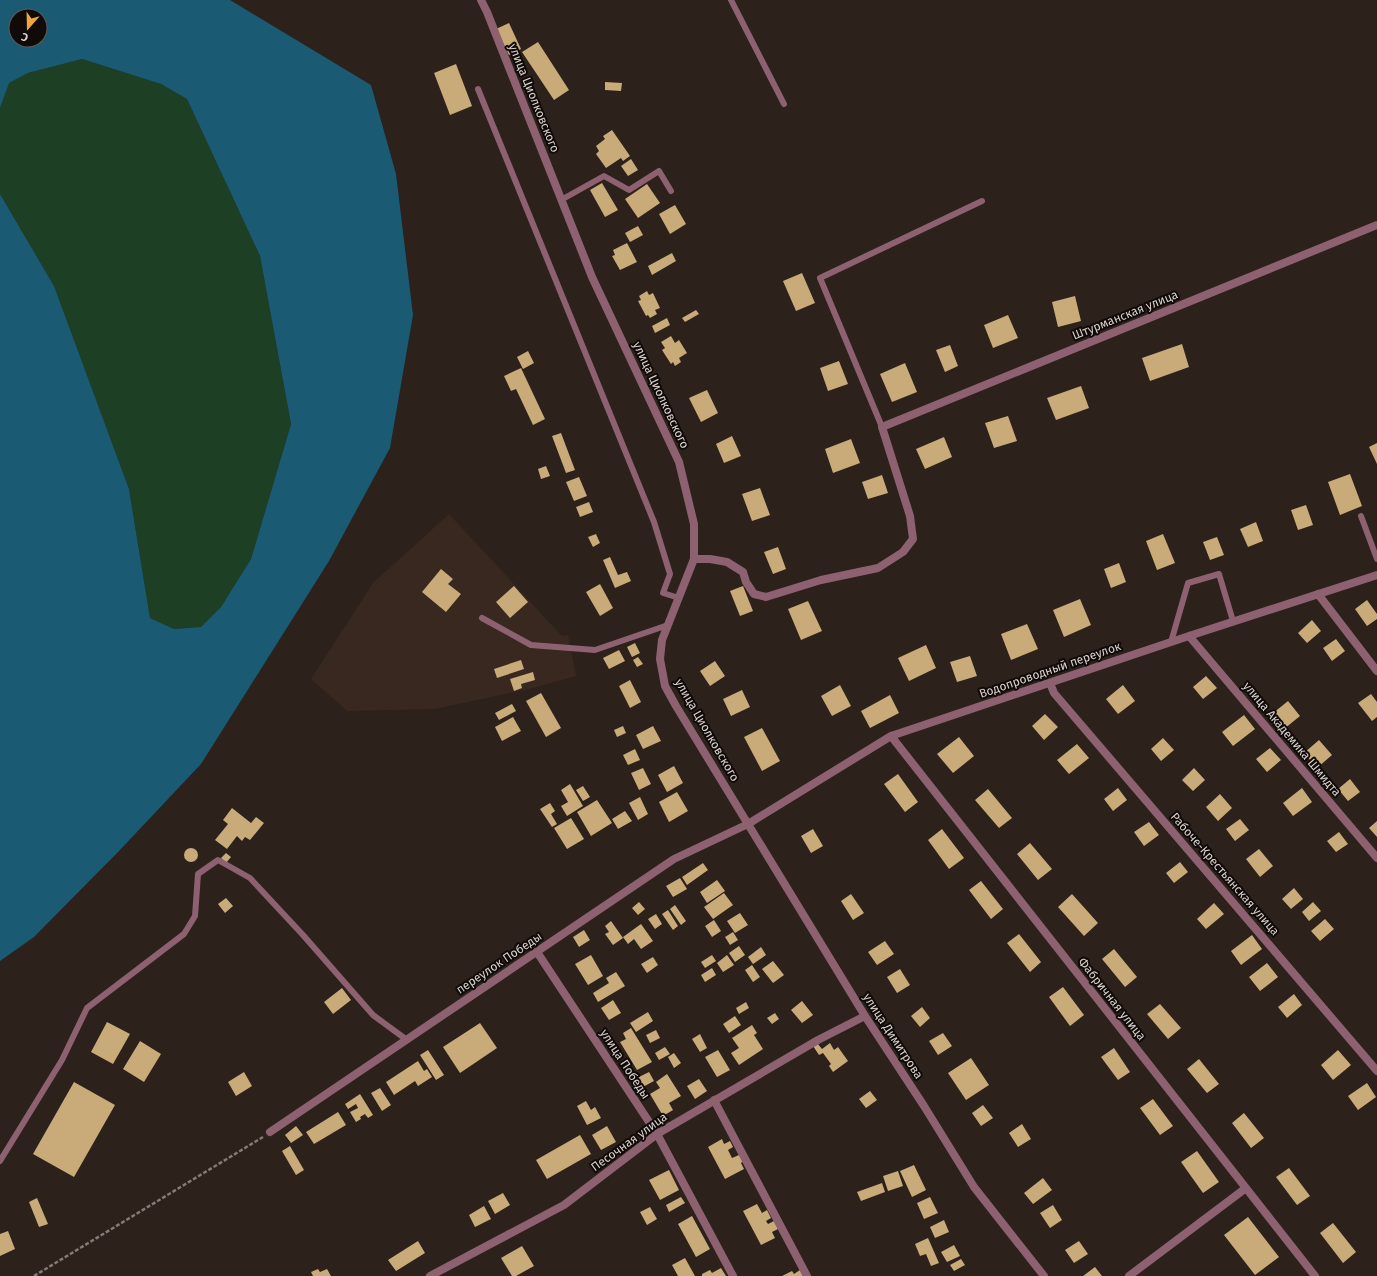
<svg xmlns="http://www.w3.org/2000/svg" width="1377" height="1276" viewBox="0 0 1377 1276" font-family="'Fira Sans',sans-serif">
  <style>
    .built { fill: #392820 }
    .green { fill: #1d4025 }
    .water { fill: #1a5a73; fill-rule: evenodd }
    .building { fill: #c9ab79 }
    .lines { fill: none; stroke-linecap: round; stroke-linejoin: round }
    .path { stroke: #847b76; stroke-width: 2.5; stroke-dasharray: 4 2; stroke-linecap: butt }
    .service { stroke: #8d616f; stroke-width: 6 }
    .minor { stroke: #8d616f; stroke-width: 8 }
    .labels { text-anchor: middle; stroke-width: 4; stroke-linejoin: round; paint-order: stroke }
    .street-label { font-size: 12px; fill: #d9d1cd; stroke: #100b09 }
  </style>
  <rect width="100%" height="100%" fill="#2c211b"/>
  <!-- built -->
  <path class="built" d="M449,514l113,122 6,-1 8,41 -43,12 -98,21 -88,2 -36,-32 62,-96z"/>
  <!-- green -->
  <path class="green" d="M82,59l79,25 26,15 73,157 31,168 -40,135 -30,48 -20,20 -27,2 -24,-11 -21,-129 -75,-203 -54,-92v-86l8,-25 20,-10z"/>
  <!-- water -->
  <path class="water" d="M0,0h230l141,85 25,89 17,141 -23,133 -61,113 -128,203 -82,87 -85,86 -34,24v-767l54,92 75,203 21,129 24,11 27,-2 20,-20 30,-48 40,-135 -31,-168 -73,-157 -26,-15 -79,-25 -54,14 -19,10 -9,25zM16,16h24v24h-24z"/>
  <!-- building -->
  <path class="building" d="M509,23l12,26 -12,6 -13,-26z
    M538,42l31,48 -15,10 -32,-48z
    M456,64l16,42 -22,9 -16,-42z
    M605,82l17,1 -1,8 -16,-1z
    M612,130l18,26 -7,5 -2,-3 -15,10 -10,-14 3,-3 -3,-5 9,-7 -2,-3z
    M631,159l7,11 -10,6 -7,-10z
    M602,183l16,27 -13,7 -15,-27z
    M647,184l13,19 -22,15 -13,-19z
    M675,205l11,19 -16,10 -11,-20z
    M638,226l5,9 -13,7 -5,-9z
    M627,243l10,19 -17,8 -8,-14 3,-1 -2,-5z
    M672,253l4,8 -24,14 -4,-9z
    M802,273l13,30 -19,8 -13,-30z
    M647,291l2,4 4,-2 7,15 -5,2 2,4 -7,4 -2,-3 -2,1 -8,-15 3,-1 -2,-4z
    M1075,296l6,25 -23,6 -6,-25z
    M696,310l3,4 -14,8 -3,-4z
    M1008,315l10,23 -25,10 -9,-23z
    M667,318l3,7 -15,8 -3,-7z
    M671,336l4,7 4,-3 8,13 -8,5 2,4 -6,4 -2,-4 -2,2 -9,-14 3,-2 -4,-6z
    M1182,344l7,23 -39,14 -8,-23z
    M950,345l8,21 -13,6 -9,-22z
    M528,351l6,12 -11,6 -6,-12z
    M839,361l9,23 -20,7 -8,-23z
    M905,363l12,29 -25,10 -12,-28z
    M521,368l24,51 -12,6 -17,-36 -5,2 -7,-15z
    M1081,386l8,22 -33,12 -9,-22z
    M707,390l11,23 -17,9 -12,-24z
    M1008,416l9,25 -23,7 -9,-25z
    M561,433l14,37 -9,3 -14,-37z
    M732,436l9,20 -17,7 -8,-19z
    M944,437l8,20 -27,12 -9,-20z
    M851,439l9,24 -27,10 -8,-24z
    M1377,443v21l-8,-17z
    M546,466l4,10 -9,3 -3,-10z
    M1350,474l12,32 -22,9 -12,-33z
    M882,475l6,18 -20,6 -6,-17z
    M579,477l8,19 -13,5 -8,-19z
    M760,488l10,27 -18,6 -10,-27z
    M589,502l4,10 -13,5 -4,-10z
    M1306,505l7,20 -15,5 -7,-20z
    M1256,522l7,19 -15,6 -8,-18z
    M596,534l4,9 -7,4 -5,-10z
    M1163,534l12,29 -18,7 -11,-29z
    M1217,537l7,18 -14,5 -7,-18z
    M778,547l8,22 -13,5 -9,-22z
    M610,557l8,18 9,-3 4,9 -16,7 -12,-28z
    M1119,563l7,19 -15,6 -7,-19z
    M441,569l12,10 -5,5 13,10 -15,18 -24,-20z
    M600,584l13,24 -13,8 -14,-24z
    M514,586l14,16 -18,16 -14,-16z
    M743,586l10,25 -13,5 -10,-25z
    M1080,599l11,26 -27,12 -11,-27z
    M1367,600l10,14v5l-10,7 -12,-17z
    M808,601l14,30 -21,9 -13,-31z
    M1312,620l9,11 -14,12 -9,-10z
    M1027,624l11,25 -27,11 -10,-26z
    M1336,639l9,12 -13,10 -9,-13z
    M635,643l5,10 -8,4 -5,-10z
    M926,645l10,23 -27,13 -11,-23z
    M619,650l6,11 -16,8 -6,-11z
    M970,656l7,20 -20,6 -7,-20z
    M638,657l5,7 -6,3 -4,-7z
    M521,660l3,9 -27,9 -3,-9z
    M715,661l10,15 -15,10 -10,-15z
    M533,672l2,8 -14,4 1,4 -8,3 -4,-12z
    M1206,676l11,12 -14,11 -10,-12z
    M630,680l11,22 -11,6 -11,-22z
    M840,685l11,21 -19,10 -11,-20z
    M1123,685l12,16 -17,13 -12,-15z
    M742,690l8,17 -19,9 -8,-17z
    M541,693l20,35 -15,9 -20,-36z
    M1371,694l6,8v15l-5,4 -14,-18z
    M890,695l9,18 -29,15 -9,-17z
    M1288,701l12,15 -16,13 -12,-15z
    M512,704l4,7 -17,9 -4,-7z
    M1045,714l13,13 -14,13 -12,-14z
    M1244,715l11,14 -22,17 -11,-14z
    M513,717l8,14 -19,10 -7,-14z
    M623,726l3,7 -9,4 -3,-7z
    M653,726l8,15 -18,8 -7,-14z
    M762,728l18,33 -18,10 -18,-34z
    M959,737l15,19 -21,17 -16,-19z
    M1163,738l11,12 -13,11 -10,-12z
    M1319,740l13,15 -15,13 -13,-15z
    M1077,744l12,14 -20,16 -12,-14z
    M1270,748l11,12 -14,12 -11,-13z
    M635,749l5,11 -12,5 -5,-10z
    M674,766l9,17 -16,9 -9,-17z
    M643,768l8,16 -12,6 -8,-17z
    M1194,768l11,12 -12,11 -11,-11z
    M898,774l20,28 -13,10 -21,-28z
    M1350,779l10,13 -12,9 -10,-12z
    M570,784l13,22 -16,10 -6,-10 7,-4 -7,-12z
    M583,786l7,11 -7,4 -7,-11z
    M1118,788l9,12 -14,11 -9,-12z
    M1302,788l10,14 -19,14 -10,-13z
    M988,789l24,29 -13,10 -24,-28z
    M677,792l11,19 -19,11 -10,-20z
    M1220,794l12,14 -14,13 -12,-14z
    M640,797l8,17 -10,6 -9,-17z
    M597,800l15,23 -21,13 -14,-24z
    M550,803l5,8 -4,3 6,10 -5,3 -12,-18z
    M232,808l19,15 5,-6 8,6 -14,17 -5,-3 -3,4 -5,-5 -10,13 -12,-9 13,-16 -5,-4z
    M625,811l7,10 -14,8 -6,-10z
    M571,818l13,21 -17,10 -13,-21z
    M1240,819l9,11 -14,11 -9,-12z
    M1377,821v16l-8,-9z
    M1149,822l10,13 -15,11 -10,-14z
    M813,829l10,17 -12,7 -10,-17z
    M942,829l22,29 -15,11 -21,-29z
    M1339,832l9,12 -12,8 -9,-11z
    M1030,843l22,26 -14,11 -21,-26z
    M184 855a7 7 0 1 1 14 0a7 7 0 1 1-14 0Z
    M1259,849l14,17 -13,11 -14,-18z
    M226,853l5,4 -5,6 -5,-5z
    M1180,862l8,10 -14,11 -8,-10z
    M703,863l5,7 -21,15 -5,-8z
    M680,878l7,11 -14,8 -7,-11z
    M717,880l8,11 -18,12 -7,-11z
    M981,881l22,28 -12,10 -22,-29z
    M1294,888l9,11 -12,10 -9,-10z
    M724,893l9,12 -20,14 -9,-12z
    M851,894l13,19 -11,7 -12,-19z
    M1072,894l26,29 -14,13 -26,-29z
    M226,898l7,8 -8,7 -7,-9z
    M639,902l6,7 -7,6 -6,-7z
    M1313,902l8,9 -12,10 -7,-9z
    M1214,903l10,11 -18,15 -9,-10z
    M675,905l11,16 -5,4 -11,-16z
    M668,910l10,16 -5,4 -11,-16z
    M740,913l8,12 -13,8 -8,-12z
    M656,914l6,10 -7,5 -7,-10z
    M1325,919l9,10 -14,12 -9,-10z
    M714,920l7,11 -9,6 -7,-11z
    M611,921l12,17 -10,7 -8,-11 4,-2 -4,-6z
    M641,924l12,17 -12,8 -7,-10 -6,5 -5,-7z
    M584,930l6,10 -11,7 -6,-10z
    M733,932l5,8 -8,5 -5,-8z
    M1019,934l22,28 -11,10 -23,-29z
    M1252,935l10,14 -21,16 -10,-14z
    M885,941l9,13 -17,11 -9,-13z
    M739,946l6,9 -10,7 -6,-9z
    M761,947l5,8 -13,9 -5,-7z
    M1114,949l23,28 -12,10 -23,-28z
    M591,955l12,21 -15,9 -13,-21z
    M712,955l4,6 -11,7 -4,-6z
    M727,955l7,10 -11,7 -6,-9z
    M653,957l5,8 -11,8 -6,-9z
    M773,961l11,14 -11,8 -11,-14z
    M1267,963l11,14 -18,14 -11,-14z
    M752,965l8,12 -7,5 -8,-12z
    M712,968l4,7 -11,7 -4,-7z
    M900,969l10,16 -13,8 -10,-16z
    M616,972l9,14 -27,16 -5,-9 16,-10 -3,-5z
    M1063,987l21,28 -14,11 -21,-29z
    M342,988l9,12 -18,14 -9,-12z
    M1294,994l8,11 -15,13 -9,-11z
    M613,1000l8,13 -12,7 -8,-12z
    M802,1001l11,14 -11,8 -11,-13z
    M746,1002l3,6 -10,6 -3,-6z
    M1160,1004l21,24 -13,11 -21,-25z
    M922,1007l8,11 -10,9 -9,-11z
    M648,1012l5,9 -17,11 -6,-9z
    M775,1013l4,6 -7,5 -5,-6z
    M735,1016l6,9 -12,8 -6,-9z
    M107,1022l23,12 -17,30 -22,-12z
    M480,1023l17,25 -37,25 -17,-26z
    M752,1025l5,8 -3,2 9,14 -24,16 -8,-12 8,-5 -7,-10z
    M631,1028l21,34 -15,8 -17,-28 6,-3 -3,-6z
    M656,1030l4,8 -10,5 -4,-8z
    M943,1033l9,13 -14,9 -9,-14z
    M700,1034l7,14 -7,4 -8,-13z
    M140,1041l21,13 -17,28 -21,-13z
    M817,1043l5,6 8,-6 4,7 4,-3 10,14 -15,11 -4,-6 2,-2 -8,-11 -4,2 -6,-9z
    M665,1047l5,7 -11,6 -4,-7z
    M1114,1048l16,24 -12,8 -17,-23z
    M428,1050l16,25 -8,5 -16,-25z
    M718,1050l12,20 -13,7 -12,-20z
    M1338,1050l13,15 -18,15 -12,-15z
    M674,1053l7,10 -7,5 -6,-11z
    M971,1058l18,27 -23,15 -18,-27z
    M1199,1059l20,25 -12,9 -20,-24z
    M418,1061l6,10 3,-2 5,8 -14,9 -3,-5 -21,14 -8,-13z
    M244,1072l8,14 -16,10 -8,-14z
    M636,1072l3,5 10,-5 5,9 -15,8 -8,-14z
    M667,1074l14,22 -12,7 4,7 -10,6 -13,-22 10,-6 -4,-6z
    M699,1079l8,12 -12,8 -8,-13z
    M74,1082l41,23 -41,72 -41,-23z
    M1367,1083l9,14 -18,13 -10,-14z
    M380,1088l11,17 -9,6 -11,-18z
    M870,1091l7,9 -11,8 -7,-9z
    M360,1094l13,21 -5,3 -3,-4 -5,3 1,2 -5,3 -6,-10 8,-4 -2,-4 -8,5 -3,-5z
    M1153,1099l20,27 -13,9 -20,-27z
    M586,1101l5,9 4,-3 6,11 -14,7 -10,-19z
    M983,1105l10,13 -12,8 -9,-13z
    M338,1112l8,13 -32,19 -8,-12z
    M1244,1113l20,25 -13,10 -19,-25z
    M1022,1124l9,15 -13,8 -9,-14z
    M296,1126l7,9 -12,8 -6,-8z
    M607,1126l9,16 -15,8 -9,-15z
    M580,1135l11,19 -44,25 -11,-19z
    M722,1139l2,5 6,-3 3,6 -5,3 4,8 7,-3 4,6 -2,2 3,6 -19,10 -17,-32z
    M290,1146l14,24 -8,5 -14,-24z
    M1197,1151l22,31 -16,11 -22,-31z
    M914,1165l12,25 -14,7 -12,-26z
    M1289,1168l21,28 -13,9 -21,-28z
    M669,1170l10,20 -19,10 -11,-20z
    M898,1171l5,15 -15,5 -5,-15z
    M1043,1178l9,12 -19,14 -9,-11z
    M882,1183l3,9 -24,9 -4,-9z
    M503,1193l7,12 -15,9 -7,-13z
    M681,1197l4,6 -16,9 -3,-7z
    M930,1197l8,16 -14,6 -7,-16z
    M37,1198l11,26 -9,3 -10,-25z
    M757,1204l5,9 5,-3 4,8 -5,3 2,3 6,-3 4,8 -6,3 3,6 -14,7 -18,-34z
    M1053,1205l9,15 -12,8 -10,-15z
    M484,1206l7,13 -16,8 -6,-12z
    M650,1207l7,12 -10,6 -7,-13z
    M692,1216l18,33 -14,8 -18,-33z
    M1248,1217l31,40 -24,18 -31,-40z
    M944,1220l5,12 -14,6 -5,-11z
    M1333,1223l23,29 -13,11 -23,-30z
    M8,1231l7,18 -15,7v-22z
    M928,1238l11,25 -8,3 -5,-12 -6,2 -5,-12z
    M418,1241l7,12 -29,18 -8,-11z
    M1079,1241l9,13 -14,9 -9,-13z
    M954,1245l6,11 -13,6 -6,-10z
    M522,1246l12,20 -18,10h-4l-11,-18z
    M685,1258l10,18h-17l-6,-11z
    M961,1259l4,6 -11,6 -4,-6z
    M1095,1267l7,9h-19z
    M721,1268l5,8h-24v-2l8,-4 2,3z
    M318,1269l2,3 7,-3 4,7h-18l-2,-4z
    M800,1270l3,6h-21l10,-5 2,3z"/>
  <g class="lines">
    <!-- path -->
    <path class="path" d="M34,1276l229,-139"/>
    <!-- service -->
    <path class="service" d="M731,0l53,104
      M478,89l176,433 16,52 -7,19 16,5
      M561,200l43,-24 25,14 30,-19 12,20
      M882,427l-62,-149 162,-77
      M1361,516l16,43
      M482,618l49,27 64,5 73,-25
      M1171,642l17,-59 31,-9 14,47
      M0,1161l62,-101 25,-52 97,-74 11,-18 3,-42 20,-14 32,18 53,57 70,80 34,25"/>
    <!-- minor -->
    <path class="minor" d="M481,0l6,12 105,265 87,185 15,62v35l-32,81 -2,19 5,27 11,20 189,310 59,90 50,81 70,89
      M694,559h16l17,3 16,10 3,10 8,12 12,3 55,-17 57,-12 25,-16 10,-13 -3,-23 -28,-89 495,-202
      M1318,594l59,77
      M1189,636l188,222
      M1050,683l4,10 323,378
      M891,736l424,540
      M537,952l120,182 76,142
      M714,1100l93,176
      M270,1132l404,-273 74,-35 143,-88 298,-100 188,-61
      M430,1276l134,-71 93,-71 161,-94 47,-24
      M1129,1276l117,-88"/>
  </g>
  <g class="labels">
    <!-- street labels -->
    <g class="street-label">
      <text transform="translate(534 98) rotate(68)" y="4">улица Циолковского</text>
      <text transform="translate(1125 315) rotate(-22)" y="4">Штурманская улица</text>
      <text transform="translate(661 395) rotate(65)" y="4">улица Циолковского</text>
      <text transform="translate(1050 670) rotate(-19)" y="4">Водопроводный переулок</text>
      <text transform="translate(707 730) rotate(60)" y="4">улица Циолковского</text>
      <text transform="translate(1292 739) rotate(50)" y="4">улица Академика Шмидта</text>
      <text transform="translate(1225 874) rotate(49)" y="4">Рабоче-Крестьянская улица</text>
      <text transform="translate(499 963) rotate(-34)" y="4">переулок Победы</text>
      <text transform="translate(1112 999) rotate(52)" y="4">Фабричная улица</text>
      <text transform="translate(893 1036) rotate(57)" y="4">улица Димитрова</text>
      <text transform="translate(625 1064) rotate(57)" y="4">улица Победы</text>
      <text transform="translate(629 1142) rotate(-36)" y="4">Песочная улица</text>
    </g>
  </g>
  <!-- north arrow -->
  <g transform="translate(28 28) rotate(200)"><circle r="19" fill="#100b09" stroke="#605a57"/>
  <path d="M0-3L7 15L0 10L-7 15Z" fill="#f1a540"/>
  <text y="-6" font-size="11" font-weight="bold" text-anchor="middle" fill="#d9d1cd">С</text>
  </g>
</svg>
